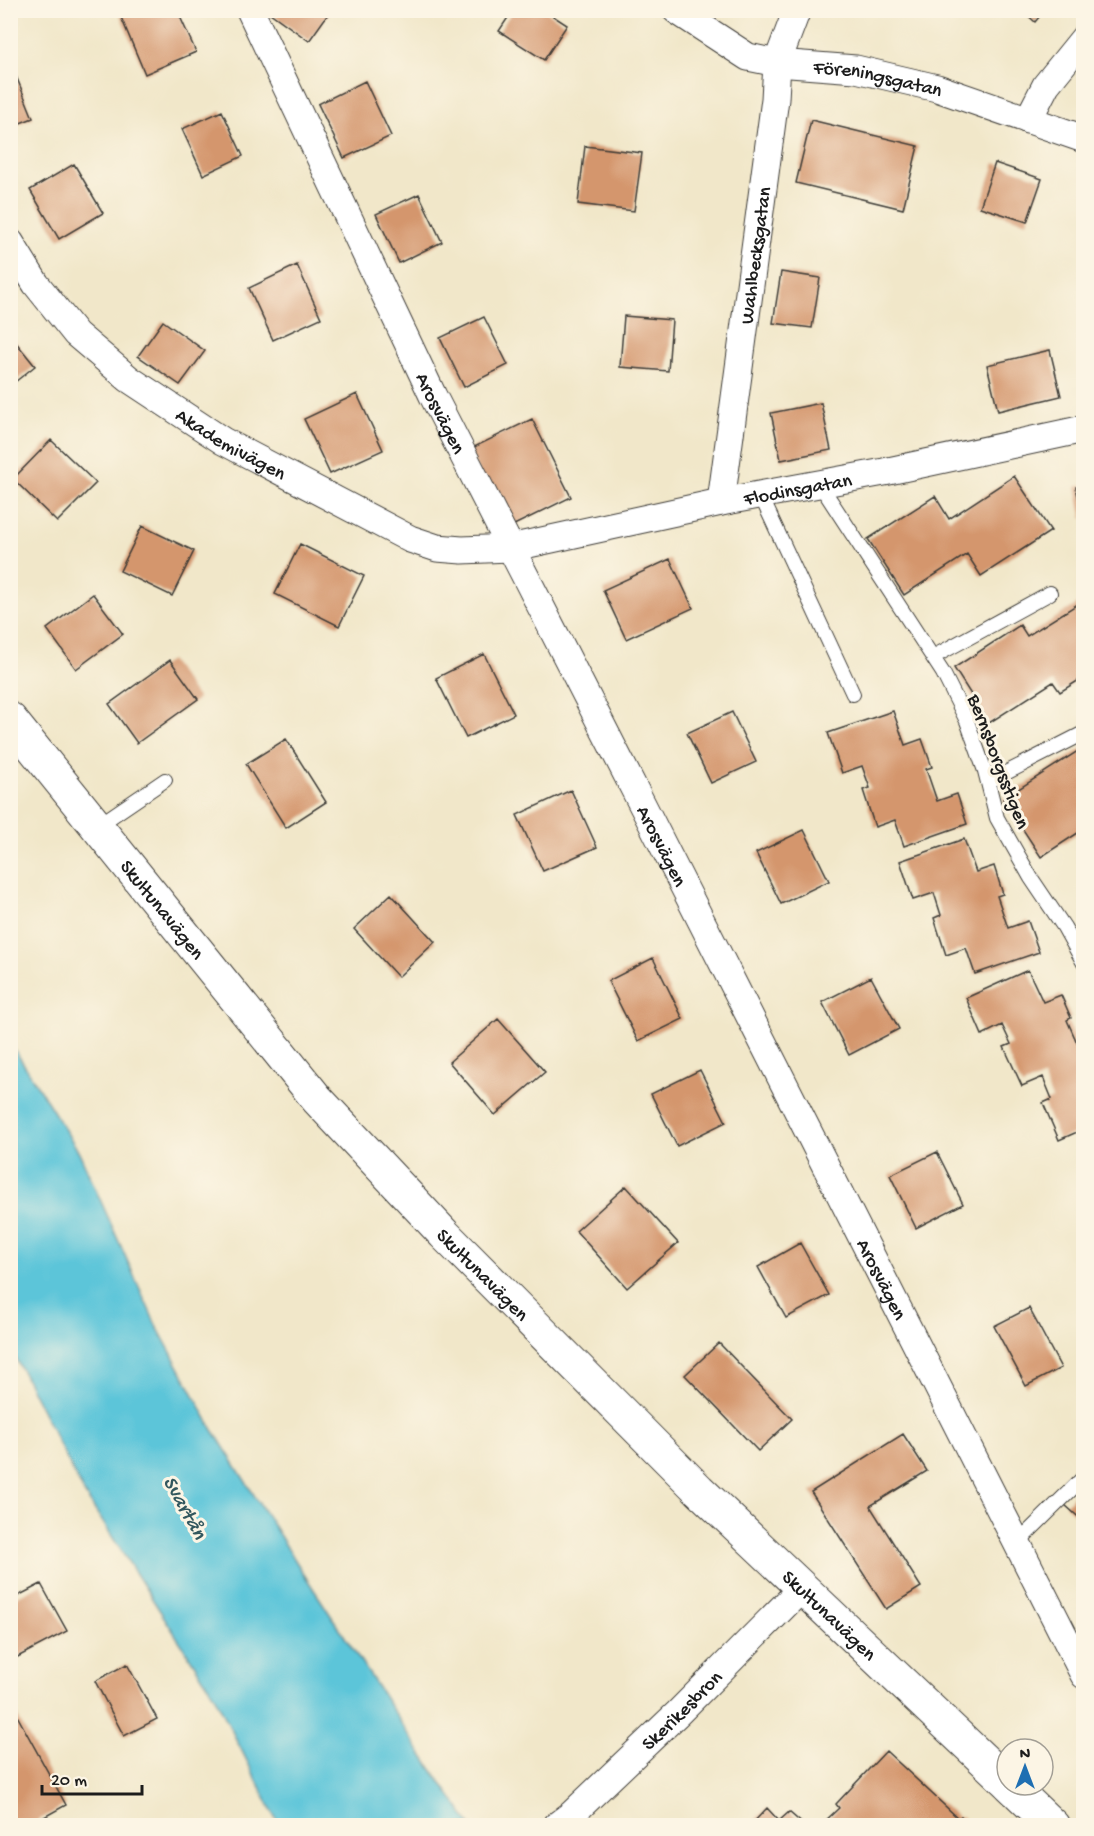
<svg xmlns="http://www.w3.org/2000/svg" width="1094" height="1836" viewBox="0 0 1094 1836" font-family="'Gochi Hand',sans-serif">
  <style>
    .water { fill: #5cc5d9; stroke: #3c707a; stroke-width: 1.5 }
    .building { fill: #d4966d }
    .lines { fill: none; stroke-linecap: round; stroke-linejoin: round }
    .service-casing { stroke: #3c3a36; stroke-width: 16 }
    .minor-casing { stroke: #3c3a36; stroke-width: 29 }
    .tertiary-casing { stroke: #3c3a36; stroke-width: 35 }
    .service { stroke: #fff; stroke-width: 14 }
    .minor { stroke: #fff; stroke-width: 27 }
    .tertiary { stroke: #fff; stroke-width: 33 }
    .labels { text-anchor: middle; stroke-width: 6; stroke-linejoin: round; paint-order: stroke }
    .street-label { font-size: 20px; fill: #1c1c1c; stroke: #fcf5e5 }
    .water-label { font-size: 21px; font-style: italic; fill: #32575e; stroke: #fcf5e5 }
  </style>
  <rect width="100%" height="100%" fill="#fcf5e5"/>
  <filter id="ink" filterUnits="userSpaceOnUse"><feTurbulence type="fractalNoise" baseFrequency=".0167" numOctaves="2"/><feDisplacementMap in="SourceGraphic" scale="12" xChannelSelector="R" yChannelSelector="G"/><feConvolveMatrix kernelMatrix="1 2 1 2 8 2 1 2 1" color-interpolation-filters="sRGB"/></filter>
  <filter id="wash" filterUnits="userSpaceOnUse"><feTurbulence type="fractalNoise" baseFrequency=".008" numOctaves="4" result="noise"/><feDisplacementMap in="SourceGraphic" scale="24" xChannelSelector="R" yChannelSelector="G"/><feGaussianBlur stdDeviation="1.35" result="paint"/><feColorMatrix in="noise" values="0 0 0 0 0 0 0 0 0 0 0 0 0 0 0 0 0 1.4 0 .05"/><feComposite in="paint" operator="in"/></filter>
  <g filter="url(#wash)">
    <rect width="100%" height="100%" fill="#f1e7c9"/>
    <!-- water -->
    <path class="water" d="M11,1044l68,108 76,171 58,107 94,149 119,182 45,64h-192l-66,-132 -129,-200 -73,-144z"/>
    <g id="blocks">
      <!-- building -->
      <path class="building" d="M118,10h59l19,42 -51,22z
        M266,10h65l-22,31z
        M513,10h31l23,15 -23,35 -45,-29z
        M1022,10h23l-10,12z
        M10,61l23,57 -23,9z
        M365,81l26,55 -47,22 -26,-54z
        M222,111l21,45 -40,19 -21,-46z
        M811,120l107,26 -15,63 -107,-26z
        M585,146l57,7 -8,58 -56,-7z
        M995,163l47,16 -15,43 -47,-15z
        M74,164l29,49 -44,26 -29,-49z
        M419,194l23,48 -43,21 -23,-49z
        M297,265l24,53 -48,22 -24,-52z
        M781,272l39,6 -8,50 -39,-5z
        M624,316l48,4 -4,51 -48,-4z
        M484,317l24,48 -44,22 -24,-49z
        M163,321l42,30 -25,34 -42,-29z
        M10,335l25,31 -25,20z
        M1050,350l11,46 -63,15 -11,-46z
        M357,394l26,56 -53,24 -26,-55z
        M821,403l10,47 -50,10 -10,-47z
        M532,419l39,78 -65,32 -38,-79z
        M51,440l45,43 -39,39 -44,-43z
        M1014,476l37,55 -70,45 -14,-22 -63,41 -36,-56 67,-43 14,23z
        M1084,485v33l-1,1 -7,-32z
        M142,526l52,25 -22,45 -52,-25z
        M300,544l64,32 -25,50 -64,-32z
        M670,559l23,49 -67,31 -23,-49z
        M93,594l30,40 -47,35 -29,-40z
        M1084,600v77l-24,15 -7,-10 -64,41 -35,-55 66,-43 7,11z
        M484,654l30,60 -48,24 -30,-60z
        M170,660l28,39 -61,44 -28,-39z
        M893,711l12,34 17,-6 10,28 -6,2 11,32 20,-7 10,30 -63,22 -9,-26 -20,7 -12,-37 7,-2 -8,-22 -20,7 -14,-40z
        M732,712l24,50 -45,21 -24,-50z
        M286,739l40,63 -40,26 -40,-64z
        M1084,747v82l-43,28 -38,-58z
        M571,790l26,57 -54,24 -26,-56z
        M804,830l25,51 -48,23 -25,-51z
        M964,839l12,33 18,-6 9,28 -6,2 11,32 20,-7 11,31 -64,22 -9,-26 -20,7 -12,-37 7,-3 -7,-22 -21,7 -13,-39z
        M391,894l44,48 -37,35 -44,-48z
        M653,958l30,61 -45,22 -30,-60z
        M1028,970l15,32 18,-7 10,23 -4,2 15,34 2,-1v76l-25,11 -16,-37 9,-4 -9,-22 -21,9 -18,-39 7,-3 -9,-19 -20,10 -16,-37z
        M871,977l28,52 -50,26 -27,-53z
        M498,1019l47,53 -50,43 -46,-53z
        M700,1070l26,52 -49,24 -26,-52z
        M937,1152l26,52 -47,24 -26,-53z
        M626,1186l52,57 -51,45 -51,-57z
        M800,1243l29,52 -43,23 -28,-51z
        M1029,1308l32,60 -35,18 -32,-60z
        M719,1343l73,76 -34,32 -73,-76z
        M903,1434l24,37 -57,35 51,81 -35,22 -75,-117z
        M1084,1485v37l-19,-17z
        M41,1584l26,47 -57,30v-61z
        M127,1664l30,55 -33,17 -29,-55z
        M14,1710l52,95 -38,21h-18v-114z
        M886,1751l72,67 3,-2 10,10h-145l-3,-3 16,-15 -3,-4z
        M767,1808l12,13 10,-9 16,14h-55z"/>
    </g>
  </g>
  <g filter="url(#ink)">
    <use href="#blocks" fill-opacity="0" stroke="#3c3a36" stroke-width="1.5"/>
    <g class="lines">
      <!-- service casing -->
      <g class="service-casing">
        <path id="service" d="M819,483l124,190 24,48 18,50 12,47 34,60 33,49 20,36
          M760,494l93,200
          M933,657l117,-64
          M988,782l96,-49
          M96,827l69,-47
          M1017,1543l67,-66"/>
      </g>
      <!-- minor casing -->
      <g class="minor-casing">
        <g id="minor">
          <path id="s1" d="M250,10l183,386 211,412 440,867"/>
          <path id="s2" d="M676,10l72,47 29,6 79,6 81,19 147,51"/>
          <path d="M1028,120l18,-35 38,-47"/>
          <path id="s3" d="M10,242l26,42 40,50 53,45 94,62 187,98 27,9 25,2 48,-2 211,-46 163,-30 200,-43"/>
          <path id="s4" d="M721,502l54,-403 2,-36 20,-53"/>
          <path id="s5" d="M556,1826l16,-12 106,-101 124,-125"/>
        </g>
      </g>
      <!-- tertiary casing -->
      <g class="tertiary-casing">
        <g id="tertiary">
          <path id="s6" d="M10,719l307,380 127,135 255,256 308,292"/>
          <path d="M1010,1785l43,41"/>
        </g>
      </g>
      <!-- service -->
      <use href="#service" class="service"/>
      <!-- minor -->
      <use href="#minor" class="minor"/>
      <!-- tertiary -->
      <use href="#tertiary" class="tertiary"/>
    </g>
  </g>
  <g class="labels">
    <!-- street labels -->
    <g class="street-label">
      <text dy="7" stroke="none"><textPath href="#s2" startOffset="218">Föreningsgatan</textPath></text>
      <text dy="7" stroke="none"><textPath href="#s4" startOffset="249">Wahlbecksgatan</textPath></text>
      <text dy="7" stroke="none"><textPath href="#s1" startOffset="446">Arosvägen</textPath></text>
      <text dy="7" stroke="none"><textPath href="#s3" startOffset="304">Akademivägen</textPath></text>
      <text dy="7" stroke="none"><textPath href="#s3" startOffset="902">Flodinsgatan</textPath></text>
      <text transform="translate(1000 761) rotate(69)" y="7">Bernsborgsstigen</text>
      <text dy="7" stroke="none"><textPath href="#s1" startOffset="932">Arosvägen</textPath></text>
      <text dy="7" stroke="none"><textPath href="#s6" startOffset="244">Skultunavägen</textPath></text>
      <text dy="7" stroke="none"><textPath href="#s6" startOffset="730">Skultunavägen</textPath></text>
      <text dy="7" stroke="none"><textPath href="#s1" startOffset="1418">Arosvägen</textPath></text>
      <text dy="7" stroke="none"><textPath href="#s6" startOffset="1216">Skultunavägen</textPath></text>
      <text dy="7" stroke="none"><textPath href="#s5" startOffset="171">Skerikesbron</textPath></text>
    </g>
    <!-- water labels -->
    <g class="water-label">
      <text transform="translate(186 1507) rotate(61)" y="7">Svartån</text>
    </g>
  </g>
  <!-- margin -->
  <rect width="1094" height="1836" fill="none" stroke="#fcf5e5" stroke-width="36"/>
  <!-- north arrow -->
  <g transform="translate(1025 1767)"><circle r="28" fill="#fcf5e5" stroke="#a29e95" stroke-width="1.5"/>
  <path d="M0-4.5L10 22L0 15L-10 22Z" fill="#1f6fb2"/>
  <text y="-9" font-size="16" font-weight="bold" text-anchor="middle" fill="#1c1c1c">N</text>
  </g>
  <!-- scale -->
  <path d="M42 1785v9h100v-9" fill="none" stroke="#1c1c1c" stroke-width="3"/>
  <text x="51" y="1785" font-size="18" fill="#1c1c1c" stroke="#fcf5e5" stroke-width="4.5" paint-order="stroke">20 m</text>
</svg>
